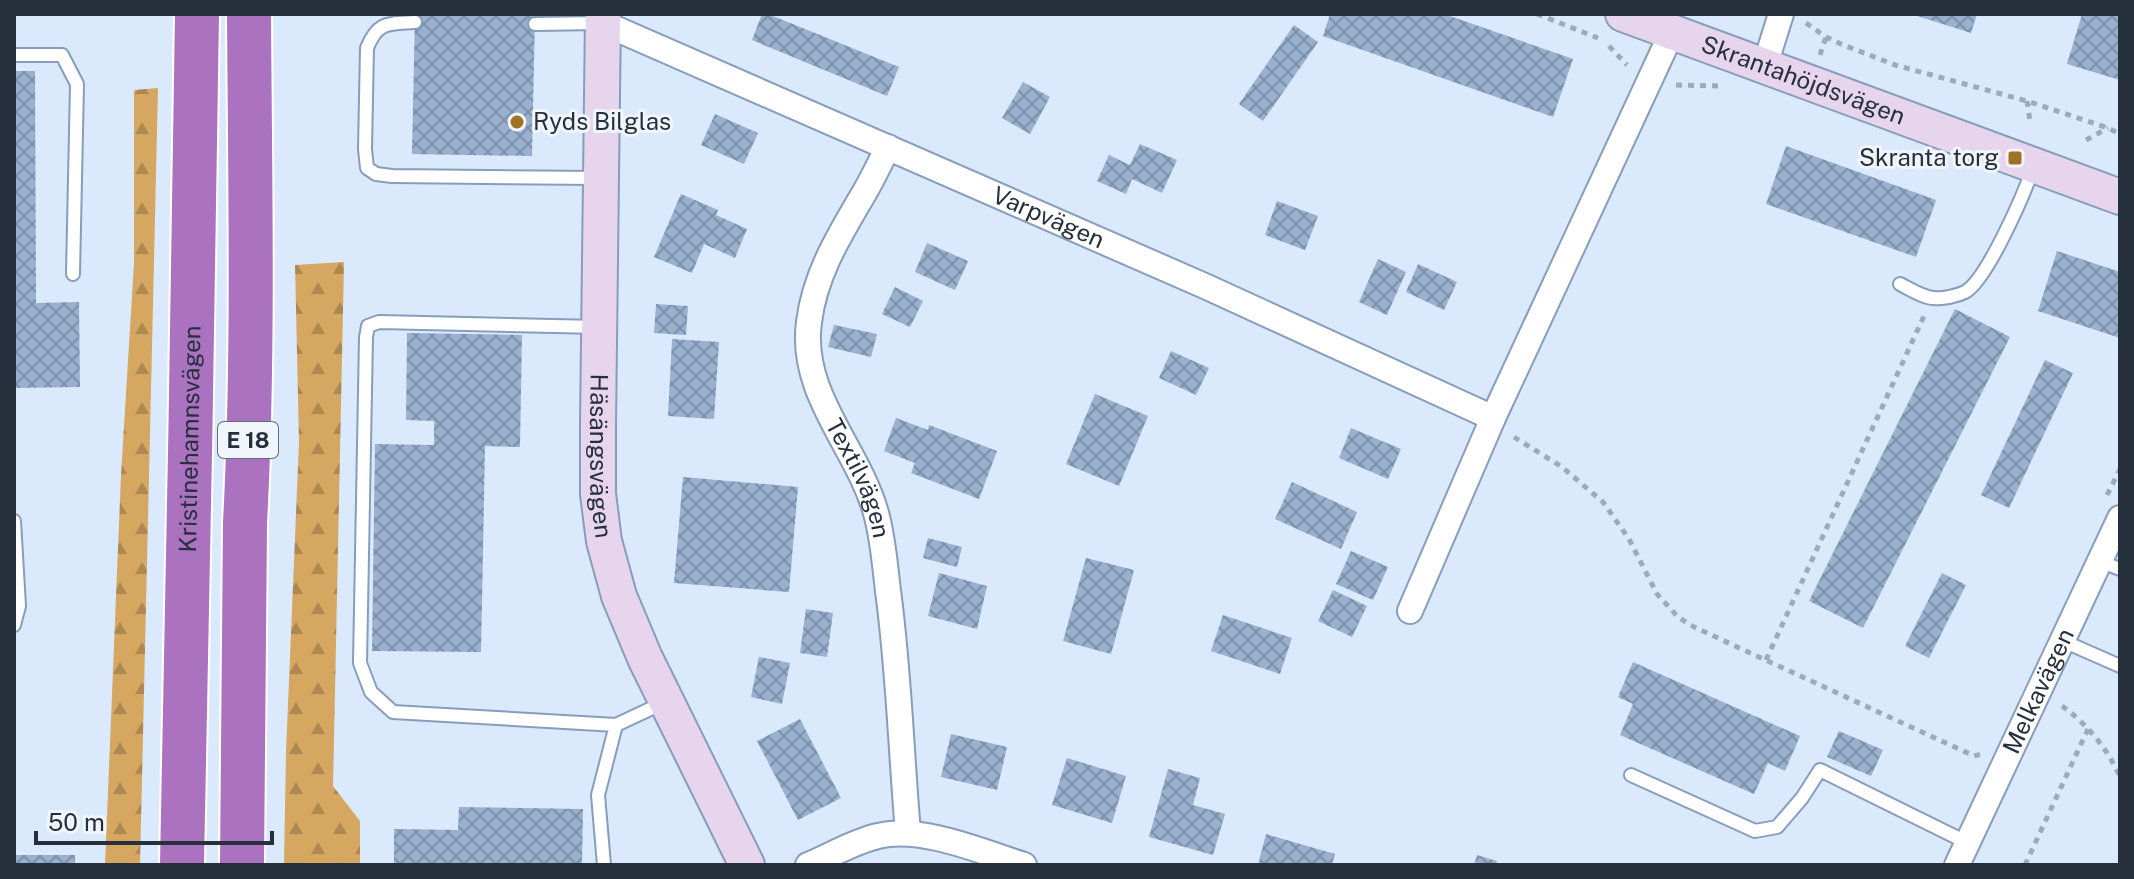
<svg xmlns="http://www.w3.org/2000/svg" width="2134" height="879" viewBox="0 0 2134 879" font-family="'Public Sans',sans-serif">
  <style>
    .forest { fill: url(#forest-firs) }
    .building { fill: url(#building-cross-hatch) }
    .lines { fill: none; stroke-linecap: round; stroke-linejoin: round }
    .lane-casing { stroke: #879dbc; stroke-width: 16 }
    .street-casing { stroke: #879dbc; stroke-width: 28 }
    .secondary-casing { stroke: #879dbc; stroke-width: 38 }
    .highway-casing { stroke: #fff; stroke-width: 48 }
    .path { stroke: #9eaabc; stroke-width: 5; stroke-dasharray: 6 6; stroke-linecap: butt }
    .lane { stroke: #fff; stroke-width: 12 }
    .street { stroke: #fff; stroke-width: 24 }
    .secondary { stroke: #e6d5ec; stroke-width: 34 }
    .highway { stroke: #ab72bf; stroke-width: 44 }
    .poi-dot { fill: #9f7223; stroke: #f1f6fd; stroke-width: 3 }
    .labels { text-anchor: middle; stroke-width: 6; stroke-linejoin: round; paint-order: stroke }
    .shield { fill: #f1f6fd; stroke: #636b76; stroke-width: 2 }
    .shield-label { font-size: 22px; font-weight: bold; fill: #262f3c }
    .street-label { font-size: 24px; fill: #262f3c; stroke: #f1f6fd }
    .poi-label { font-size: 24px; fill: #262f3c; stroke: #f1f6fd; text-anchor: start }
  </style>
  <defs>
    <pattern id="forest-firs" width="22" height="20" patternUnits="userSpaceOnUse" patternTransform="scale(2)"><rect width="22" height="20" fill="#d6a760"/><path d="M5 1l3.5 6h-7zM16 11l3.5 6h-7z" fill="#ad8850"/></pattern>
    <pattern id="building-cross-hatch" width="8" height="8" patternUnits="userSpaceOnUse" patternTransform="scale(2)"><rect width="8" height="8" fill="#99b0cf"/><path d="M0 0l8 8M0 8l8-8" fill="none" stroke="#7d90a9"/></pattern>
  </defs>
  <rect width="100%" height="100%" fill="#dbe9fd"/>
  <!-- forest -->
  <path class="forest" d="M158,88l-18,777h-35l16,-390 13,-212v-173z
    M344,262l-11,524 27,35v44h-76l2,-113 13,-310 -4,-177z"/>
  <!-- building -->
  <path class="building" d="M415,14h120l-3,142 -120,-2z
    M762,14h6l131,53 -12,29 -135,-56z
    M1330,14h114l129,45 -20,58 -230,-81z
    M1911,14h66l-6,19z
    M2082,14h38v66l-53,-16z
    M1294,25l24,17 -55,79 -24,-17z
    M14,71h21l1,232 43,-1 1,85 -66,1z
    M1023,82l27,15 -20,37 -28,-16z
    M715,114l43,19 -14,31 -43,-19z
    M1140,144l37,16 -15,33 -30,-14 -6,15 -29,-13 12,-26 21,10z
    M1786,146l150,54 -20,57 -150,-53z
    M681,194l37,16 -2,5 31,14 -12,29 -31,-14 -12,29 -38,-16z
    M1277,201l41,15 -13,34 -40,-15z
    M927,243l41,18 -13,29 -40,-18z
    M2057,251l63,21v66l-82,-27z
    M1378,259l28,13 -19,43 -28,-13z
    M1418,264l39,18 -13,28 -38,-18z
    M895,287l28,14 -13,26 -28,-13z
    M656,304l32,2 -2,29 -32,-2z
    M1955,309l55,28 -147,291 -54,-27z
    M834,325l43,9 -6,23 -43,-10z
    M407,333l115,2 -2,112 -35,-1 -4,206 -109,-1 3,-207 59,1v-24l-28,-1z
    M672,339l47,3 -5,77 -46,-3z
    M1171,351l38,17 -13,27 -37,-17z
    M2045,360l28,13 -64,135 -28,-13z
    M1095,394l53,22 -29,70 -53,-22z
    M896,418l32,12 1,-5 68,26 -18,48 -68,-26 4,-10 -31,-12z
    M1351,428l50,21 -13,30 -49,-21z
    M683,477l115,10 -9,105 -115,-9z
    M1292,482l65,30 -16,37 -66,-30z
    M928,538l34,9 -5,20 -34,-9z
    M1351,551l37,16 -15,33 -37,-16z
    M1086,558l48,12 -23,84 -48,-13z
    M939,573l48,13 -10,43 -49,-13z
    M1942,573l24,12 -37,73 -24,-12z
    M1333,590l34,16 -15,31 -34,-16z
    M806,609l27,4 -6,44 -27,-4z
    M1223,615l69,23 -12,36 -69,-23z
    M759,657l31,6 -8,41 -31,-7z
    M1633,662l167,74 -15,35 -17,-8 -14,31 -134,-59 13,-31 -15,-7z
    M800,719l41,79 -43,22 -41,-79z
    M1839,731l44,19 -12,26 -44,-19z
    M951,734l56,13 -10,43 -56,-13z
    M1067,758l59,18 -14,47 -60,-18z
    M1168,769l32,9 -7,27 32,9 -12,41 -64,-18z
    M459,807l124,2 -1,56h-188v-36l64,1z
    M1266,834l69,20 -3,11h-74z
    M14,855h61v10h-61z
    M1477,855l20,6 -1,4h-22z"/>
  <g class="lines">
    <!-- lane casing -->
    <g class="lane-casing">
      <path id="lane" d="M415,22c-27,2 -37,-1 -48,26l-2,101 2,19 9,6 16,2 206,2
        M535,24l65,-1
        M14,55h48l15,29 -4,190
        M1900,284c10,5 24,14 34,14 9,1 23,-2 31,-6 22,-12 59,-98 68,-124
        M599,327l-220,-5 -11,4 -2,11 -6,326 11,29 22,20 223,13
        M14,521l5,85 -5,19
        M2099,561l21,8
        M2063,641l57,25
        M1631,775l124,56 22,-4 25,-29 18,-28 148,73
        M604,865l-6,-70 18,-70 49,-23"/>
    </g>
    <!-- street casing -->
    <g class="street-casing">
      <g id="street">
        <path id="s1" d="M603,23l604,264 286,131"/>
        <path d="M1765,65l16,-51"/>
        <path id="s2" d="M888,147c-8,16 -16,33 -25,48 -24,41 -48,79 -54,127 -10,72 49,126 67,191 7,25 9,53 12,78 11,80 13,161 20,241"/>
        <path d="M1410,611l83,-193 179,-386"/>
        <path d="M808,865c22,-9 47,-24 70,-29 42,-11 105,16 146,29"/>
        <path id="s3" d="M1957,865l163,-347"/>
      </g>
    </g>
    <!-- secondary casing -->
    <g class="secondary-casing">
      <g id="secondary">
        <path id="s4" d="M603,14l-5,410v70l6,47 15,55 26,62 102,207"/>
        <path id="s5" d="M1623,14l497,183"/>
      </g>
    </g>
    <!-- highway casing -->
    <g class="highway-casing">
      <g id="highway">
        <path id="s6" d="M182,865c5,-284 12,-567 15,-851"/>
        <path d="M242,865l3,-342c9,-169 5,-339 4,-509"/>
      </g>
    </g>
    <!-- path -->
    <path class="path" d="M1537,14l61,24
      M1806,23l20,14 15,7 54,21 132,36 81,27 12,6
      M1609,46l18,19
      M1820,55l6,-18
      M1676,85l46,1
      M2027,101l3,20
      M2086,140l22,-12
      M1514,437l48,30 41,35 26,37 28,55 21,23 16,10 280,129 7,-2
      M2107,495l13,-26
      M1766,660l158,-344
      M2062,706c24,17 46,43 58,71
      M2025,865l63,-136"/>
    <!-- lane -->
    <use href="#lane" class="lane"/>
    <!-- street -->
    <use href="#street" class="street"/>
    <!-- secondary -->
    <use href="#secondary" class="secondary"/>
    <!-- highway -->
    <use href="#highway" class="highway"/>
  </g>
  <!-- markers -->
  <g class="poi-dot">
    <circle cx="517" cy="122" r="8"/>
    <rect x="2007" y="150" width="16" height="16" rx="4"/>
  </g>
  <g class="labels">
    <!-- shield labels -->
    <rect class="shield" x="218" y="422" width="60" height="36" rx="6"/>
    <g class="shield-label">
      <text x="248" y="448">E 18</text>
    </g>
    <!-- street labels -->
    <g class="street-label">
      <text dy="8" stroke="none"><textPath href="#s5" startOffset="192">Skrantahöjdsvägen</textPath></text>
      <text dy="8" stroke="none"><textPath href="#s1" startOffset="486">Varpvägen</textPath></text>
      <text dy="8" stroke="none"><textPath href="#s6" startOffset="426">Kristinehamnsvägen</textPath></text>
      <text dy="8" stroke="none"><textPath href="#s4" startOffset="442">Häsängsvägen</textPath></text>
      <text dy="8" stroke="none"><textPath href="#s2" startOffset="360">Textilvägen</textPath></text>
      <text dy="8" stroke="none"><textPath href="#s3" startOffset="192">Melkavägen</textPath></text>
    </g>
    <!-- poi labels -->
    <g class="poi-label">
      <text x="533" y="130">Ryds Bilglas</text>
      <text x="1999" y="166" text-anchor="end">Skranta torg</text>
    </g>
  </g>
  <!-- border -->
  <rect width="2134" height="879" fill="none" stroke="#262f3c" stroke-width="32"/>
  <!-- scale -->
  <path d="M36 831v12h236v-12" fill="none" stroke="#262f3c" stroke-width="4"/>
  <text x="48" y="831" font-size="24" fill="#262f3c" stroke="#f1f6fd" stroke-width="6" paint-order="stroke">50 m</text>
</svg>
